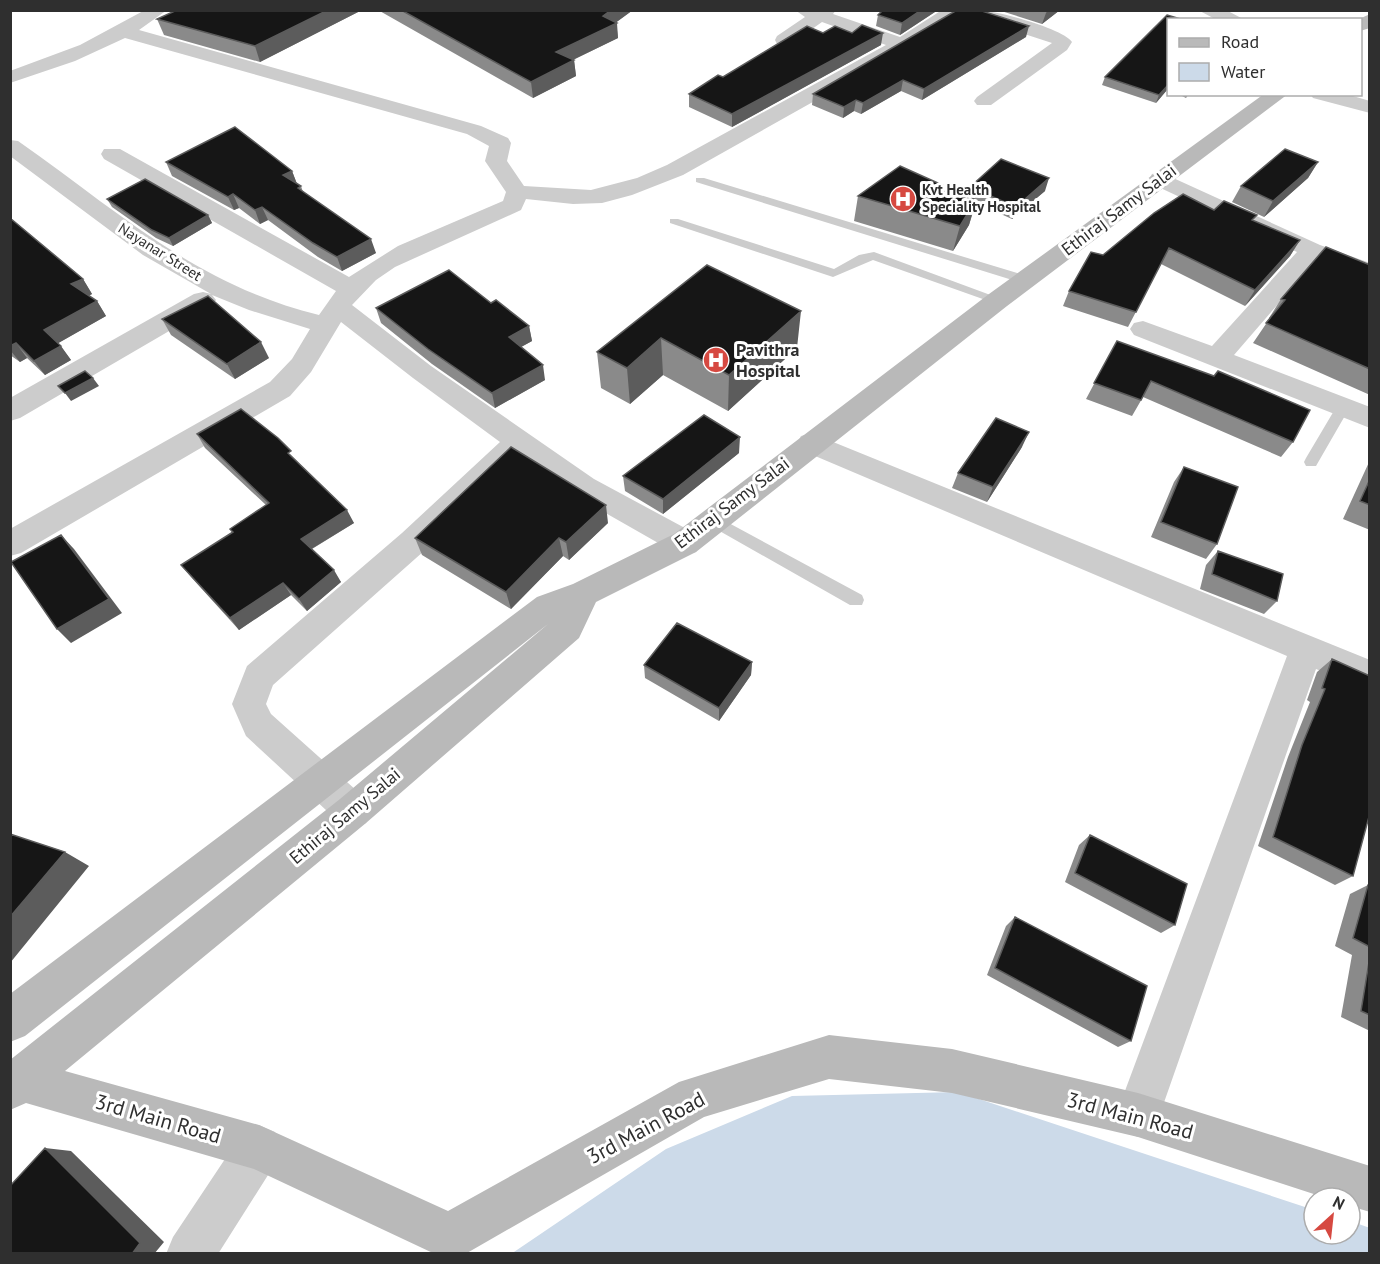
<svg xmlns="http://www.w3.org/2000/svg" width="1380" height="1264" viewBox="0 0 1380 1264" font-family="'PT Sans',sans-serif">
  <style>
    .water { fill: #ccdae9 }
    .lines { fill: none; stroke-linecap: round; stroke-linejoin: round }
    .lane { fill: #ccc; fill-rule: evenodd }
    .street { fill: #ccc; fill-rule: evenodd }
    .secondary { fill: #b9b9b9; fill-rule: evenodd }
    .wall { fill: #8a8a8a }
    .shaded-wall { fill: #5c5c5c }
    .building { fill: #161616; stroke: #5c5c5c; stroke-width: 1.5 }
    .labels { text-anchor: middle; stroke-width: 6; stroke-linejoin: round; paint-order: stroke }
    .far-poi-label { font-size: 15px; font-weight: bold; fill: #2f2f2f; stroke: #fff; text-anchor: start }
    .far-street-label { font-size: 15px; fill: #2f2f2f; stroke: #fff }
    .street-label { font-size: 18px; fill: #2f2f2f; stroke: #fff }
    .poi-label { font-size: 18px; font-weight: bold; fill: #2f2f2f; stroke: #fff; text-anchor: start }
    .near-street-label { font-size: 21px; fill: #2f2f2f; stroke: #fff }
  </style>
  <rect width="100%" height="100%" fill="#fff"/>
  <!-- water -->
  <path class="water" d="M958,1092l356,118v24h36v-13l20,7 -1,26h-858l155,-105 126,-53z"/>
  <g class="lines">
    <!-- lane -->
    <path class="lane" d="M696,178h8l326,99 2,3 -2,3h-8l-326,-101z
      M670,219h8l156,50 25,-14 15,-3 130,48 -6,4 -4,-1 -121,-43 -40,17 -163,-54z
      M1343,402l7,5 -34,59h-10l-2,-4 2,-4 32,-54z
      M714,515l148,80 2,5 -2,5h-12l-141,-80 -3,-4 3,-4z"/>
    <!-- street -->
    <path class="street" d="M145,10h22l-28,20 342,96 27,12 3,5 -4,18 17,25 67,4 46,-12 30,-13 219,-120 -64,-23 -31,22h-14l-2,-4 2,-4 28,-19 -10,-7h41l-3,4 67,23 42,-27h22l-55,38 -226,127 -51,20 -30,8 -29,1 -47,-5 -5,11 -126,57 -19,13 -24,25 79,61 163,113 102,55 4,9 -4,9 -11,3 -11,-3 -100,-57 -53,-38 -97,94 -151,134 -7,19 5,10 95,85 6,12 -6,12 -13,6 -13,-6 -94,-87 -14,-32 15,-38 155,-133 98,-91 -87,-64 -72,-56 -30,50 -21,24 -269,157 -11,3v-27l260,-147 22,-23 18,-30 -61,-19 -37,-15 4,5 -4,6 -192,112 -10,3v-23l184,-104 9,-2 8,2 -68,-39 -133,-99v-16l8,1c100,70 178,144 301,174l17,-24 -232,-132 -3,-5 3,-5h16l229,128 49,-31 105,-45 3,-9 -21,-31 4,-15 -22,-12 -342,-96 -50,23 -65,22v-12l70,-26z
      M1198,10h28l19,10h-28z
      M978,11c15,-2 86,18 94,31l-5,8 -76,55h-14l-3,-4 3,-4 75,-54 -74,-24 -3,-4z
      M1310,94h36l24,7v12l-57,-15z
      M1160,172l160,73 50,18v16l-54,-19 -82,95 136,52v21l-236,-93 -4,-6 4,-6 9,-2 69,25 85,-94 -145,-68 -3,-5 3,-5z
      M811,433l559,227v31l-54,-22 -162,462 -16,6 -16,-6 -6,-16 171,-459 -486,-206 -4,-7 4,-7z
      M259,1125l16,7 7,16 -7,16 -57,90h-52l7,-17 70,-105z"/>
    <!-- secondary -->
    <path class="secondary" d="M1370,14v14l-10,3v-11h-3z
      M1264,94h24l-281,212 -311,246 -100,50 -17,36 -213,185 -301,248 194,54 189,86 231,-129 150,-47 123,14 186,44 232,73v46l-20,-6v-8h-24l-188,-61 -186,-44 -123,-14 -125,38 -237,136 -32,1 -181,-85 -228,-66 -16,7v-50l330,-261 208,-175 -523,412 -15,6v-48l527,-397 36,-13 101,-50 315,-240z"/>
  </g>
  <!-- wall -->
  <path class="wall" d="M362,10l-102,52 -96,-27 -7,-16z
    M378,10h255l-17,12 2,16 -45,22h1l2,16 -43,22z
    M883,10h55l-38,25 -24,-9 2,-11z
    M998,10h62l-18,14z
    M1168,20v71l-1,-1 -11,13 -54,-18 3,-8z
    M823,33l58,12 -149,82 -43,-20v-13l34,-17z
    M1026,37l-104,63 -21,-9 -40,23 -7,-3 -11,7 -31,-13 1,-11z
    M1178,94h11l-3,4z
    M166,162l126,9 5,13 4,2 2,6 73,61 -34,18 -24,-14 -50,-37 -8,4 -21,-16 -5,2 -62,-34z
    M1318,162l-10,16 -44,39 -32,-15 9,-16z
    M970,187l75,4 -33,28 -36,-16 -7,22 -16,26 -99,-30 4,-25h109z
    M107,199l101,16 4,8 -39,23 -17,-8 -44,-31z
    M1214,210l40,11 46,19 -10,16 -45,50 -84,-42 -33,63 -65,-21 6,-15 34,-36z
    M10,218l73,61 9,15 -3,2 8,5 9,15 -48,27 13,17 -26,15 -18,-17 -7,4 -10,-7z
    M707,265l90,83 -69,63 -65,-36 -33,29 -29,-16 -4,-36z
    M1370,265v130l-117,-52 17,-25h-1l12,-19z
    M491,303l38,23 3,15 -11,6 24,33 -50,28 -63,-44 -51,-41 -5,-15z
    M162,319l107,39 -34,21 -64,-44z
    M1117,341l176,101 -12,15 -138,-60 -11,19 -46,-17z
    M197,434l98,26 59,63 -42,26 29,33 -34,29 -16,-16 -52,35 -48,-53 -10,-12 51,-32 -2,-4 36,-24 -61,-57z
    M1022,447l-35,55 -35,-14 6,-15z
    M739,453l-76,61 -38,-23 -2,-15z
    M1370,460v70l-27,-11z
    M1184,467l33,77 -11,15 -55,-22 23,-55z
    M608,523l-39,37 -6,-4 -52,53 -89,-54 -7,-17z
    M1218,551l59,50 -13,13 -64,-25 6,-24z
    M1332,659l38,17v143h-2l-15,57 -18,9 -77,-39 30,-89 22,-55 -3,-2 10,-28z
    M752,662l-1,13 -32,46 -74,-43 -1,-13z
    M1090,835l85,90 -14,8 -96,-51 14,-37z
    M1368,885h2v146l-29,-14 11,-62 -17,-9 15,-52z
    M1015,917l116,124 -13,6 -131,-72 19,-49z"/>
  <!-- shaded-wall -->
  <path class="shaded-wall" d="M328,10h34l-102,52 -5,-16z
    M611,10h22l-19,14 3,-1 1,15 -60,29 -2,-15z
    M921,10h17l-38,25 2,-12z
    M1048,10h12l-18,14 4,-11z
    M1029,26l-3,11 -104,63 2,-11z
    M883,33l-2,12 -149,82v-13z
    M574,60l2,16 -43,22 -2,-16z
    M903,80l-2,11 -40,23 2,-11z
    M1168,85l-1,5 -11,13 3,-8z
    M856,100l-2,11 -11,7 1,-11z
    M1318,162l-10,16 -44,39 9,-16z
    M292,171l5,13 -14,-9z
    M1049,178l-4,13 -33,28 4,-12z
    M233,194l6,14 -5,2 -6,-13z
    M976,200l-7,25 -16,26 7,-25z
    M262,207l6,13 -8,4 -5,-14z
    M208,215l4,8 -39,23 -4,-8z
    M371,239l5,14 -34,18 -5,-14z
    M1300,240l-10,16 -45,50 10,-16z
    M83,279l9,15 -11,5 -10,-15z
    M97,301l9,15 -51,29 -11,-15z
    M801,311l-4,37 -69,63 1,-36z
    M529,326l3,15 -20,11 -3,-15z
    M661,338l2,37 -33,29 -3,-36z
    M261,342l8,16 -34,21 -8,-15z
    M16,343l11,15 -7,4 -10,-12v-4z
    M61,346l10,14 -26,15 -11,-14z
    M543,365l2,15 -50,28 -3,-15z
    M93,378l6,8 -28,15 -6,-8z
    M1029,432l-7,15 -35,55 6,-15z
    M740,437l-1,16 -76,61v-15z
    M606,505l2,18 -39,37 -3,-18z
    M347,510l7,13 -46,28 -7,-12z
    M61,535l13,14 48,64 -51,30 -14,-14z
    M559,538l4,18 -52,53 -5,-17z
    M334,570l7,12 -34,29 -8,-12z
    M283,583l8,12 -52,35 -9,-12z
    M752,662l-1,13 -32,46v-13z
    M65,852l24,14 -79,97v-46z
    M45,1148l26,3 93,91 -10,12h-22z"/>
  <!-- building -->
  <path class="building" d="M177,10h151l-73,36 -98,-27z
    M401,10h210l-8,6 14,7 -61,29 18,8 -43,22z
    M883,10h38l-19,13 -24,-8z
    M957,10h22l50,16 -105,63 -21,-9 -40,23 -7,-3 -12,7 -31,-13z
    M1167,15l17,5h-16v65l-9,10 -54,-18z
    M862,25l21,8 -151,81 -43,-20 29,-19 5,2 84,-51 16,7 12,-7 17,7z
    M235,127l57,44 -9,4 18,11 -3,2 73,51 -34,18 -24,-14 -51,-36 -7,3 -22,-16 -5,3 -62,-35z
    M1285,149l33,13 -45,39 -32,-15z
    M1001,159l48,19 -33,29 -46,-20z
    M900,166l76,34 -16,26 -102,-30z
    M145,179l63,36 -39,23 -17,-8 -45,-31z
    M1183,194l31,16 10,-9 33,14 -5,5 48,20 -45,50 -86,-42 -33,64 -67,-21 22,-39 12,3 51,-42z
    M10,218l73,61 -12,5 26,17 -53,29 17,16 -27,15 -18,-18 -6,3z
    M1326,247l44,18v104l-104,-46 19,-23 -4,-1z
    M707,265l94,46 -72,64 -68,-37 -34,30 -30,-16z
    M449,270l42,33 5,-3 33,26 -20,11 34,28 -51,28 -64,-44 -52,-41z
    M208,296l53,46 -34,22 -65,-45z
    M1117,341l97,35 4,-5 92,39 -17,32 -142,-61 -10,19 -47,-17z
    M85,371l8,7 -28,15 -7,-7z
    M241,409l37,29 13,13 -3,2 59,57 -46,29 33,31 -35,29 -16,-16 -53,35 -49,-53 52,-33 -3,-3 39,-26 -72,-69z
    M704,415l36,22 -77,62 -40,-23z
    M996,418l33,14 -36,55 -35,-14z
    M511,447l95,58 -40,37 -7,-4 -53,54 -91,-54z
    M1184,467l54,20 -21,57 -56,-22z
    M1370,479v26l-10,-4z
    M61,535l48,64 -52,30 -46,-67z
    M1218,551l65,23 -6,27 -65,-27z
    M677,623l75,39 -33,46 -75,-43z
    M1332,659l38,17v137l-17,63 -80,-39 29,-92 23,-56 -3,-1z
    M10,834l55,18 -55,65z
    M1090,835l97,49 -12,41 -100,-52z
    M1368,885h2v62l-17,-9z
    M1015,917l132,69 -16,55 -136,-73z
    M1370,956v59l-9,-4z
    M45,1148l95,95 -8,11h-122v-68z"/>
  <!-- icons -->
  <defs>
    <g id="hospital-disc" transform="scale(1.35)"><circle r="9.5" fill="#d64941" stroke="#fff"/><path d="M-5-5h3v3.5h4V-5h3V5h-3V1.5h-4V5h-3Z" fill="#fff"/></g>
  </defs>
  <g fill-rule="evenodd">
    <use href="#hospital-disc" x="903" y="199"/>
    <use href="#hospital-disc" x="716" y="360"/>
  </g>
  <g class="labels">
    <!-- far-poi labels -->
    <g class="far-poi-label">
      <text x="922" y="195">Kvt Health<tspan x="922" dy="17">Speciality Hospital</tspan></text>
    </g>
    <!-- far-street labels -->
    <g class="far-street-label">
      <text transform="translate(160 252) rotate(32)" y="5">Nayanar Street</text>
    </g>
    <!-- street labels -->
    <g class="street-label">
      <text transform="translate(1119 210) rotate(-37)" y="6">Ethiraj Samy Salai</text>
      <text transform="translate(732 503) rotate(-37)" y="6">Ethiraj Samy Salai</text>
      <text transform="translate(345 816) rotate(-40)" y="6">Ethiraj Samy Salai</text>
    </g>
    <!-- poi labels -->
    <g class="poi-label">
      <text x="736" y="356">Pavithra<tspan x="736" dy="21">Hospital</tspan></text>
    </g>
    <!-- near-street labels -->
    <g class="near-street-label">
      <text transform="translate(1130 1116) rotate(15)" y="7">3rd Main Road</text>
      <text transform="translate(158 1119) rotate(16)" y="7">3rd Main Road</text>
      <text transform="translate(646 1128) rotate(-28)" y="7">3rd Main Road</text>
    </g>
  </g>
  <!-- border -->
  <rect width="1380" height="1264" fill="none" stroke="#2f2f2f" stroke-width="24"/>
  <!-- legend -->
  <rect x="1167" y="18" width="195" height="78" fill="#ffffff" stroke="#acacac" stroke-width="1.5"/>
  <rect x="1179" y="38" width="30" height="9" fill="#b9b9b9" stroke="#acacac" stroke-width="1.5"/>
  <text x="1221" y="48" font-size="18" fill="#2f2f2f">Road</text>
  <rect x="1179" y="63" width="30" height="18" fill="#ccdae9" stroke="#acacac" stroke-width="1.5"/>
  <text x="1221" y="78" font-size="18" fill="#2f2f2f">Water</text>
  <!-- north arrow -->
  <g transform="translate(1332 1216) rotate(27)"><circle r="28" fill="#ffffff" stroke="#acacac" stroke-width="1.5"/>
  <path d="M0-4.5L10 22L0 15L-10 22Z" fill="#d64941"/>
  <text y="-9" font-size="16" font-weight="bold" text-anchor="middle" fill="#2f2f2f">N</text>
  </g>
</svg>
